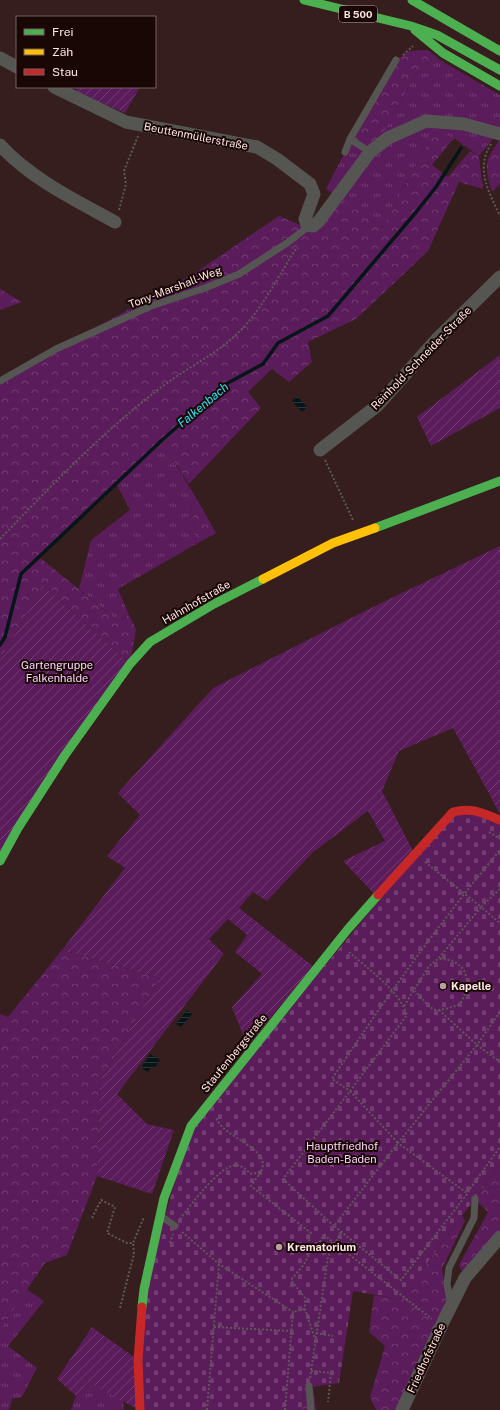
<svg xmlns="http://www.w3.org/2000/svg" width="500" height="1410" viewBox="0 0 500 1410" font-family="'Public Sans',sans-serif">
  <style>
    .grass { fill: url(#grass-tufts) }
    .forest { fill: url(#forest-crowns) }
    .cemetery { fill: url(#cemetery-stones) }
    .garden { fill: url(#garden-furrows) }
    .water { fill: url(#water-rules) }
    .lines { fill: none; stroke-linecap: round; stroke-linejoin: round }
    .stream { stroke: #061618; stroke-width: 3.5 }
    .path { stroke: #5e5956; stroke-width: 2; stroke-dasharray: 2 2; stroke-linecap: butt }
    .lane { stroke: #555652; stroke-width: 7 }
    .street { stroke: #555652; stroke-width: 13 }
    .fast { stroke: #4caf50; stroke-width: 9 }
    .slow { stroke: #ffc107; stroke-width: 9 }
    .jam { stroke: #c62828; stroke-width: 9 }
    .poi-dot { fill: #b7a09e; stroke: #190706; stroke-width: 1.5 }
    .labels { text-anchor: middle; stroke-width: 4; stroke-linejoin: round; paint-order: stroke }
    .shield { fill: #190706; stroke: #b9a3a1; stroke-width: 1 }
    .shield-label { font-size: 10px; font-weight: bold; fill: #fde6e3 }
    .street-label { font-size: 11px; fill: #fde6e3; stroke: #190706 }
    .park-label { font-size: 11px; fill: #fad2fb; stroke: #190706 }
    .poi-label { font-size: 11px; font-weight: bold; fill: #fde6e3; stroke: #190706; text-anchor: start }
    .water-label { font-size: 12px; font-style: italic; fill: #24e9fc; stroke: #190706 }
  </style>
  <defs>
    <pattern id="grass-tufts" width="24" height="20" patternUnits="userSpaceOnUse"><rect width="24" height="20" fill="#5b1c5b"/><path d="M3 7l-1-3M5 7V3M7 7l1-3M15 17l-1-3M17 17v-4M19 17l1-3" fill="none" stroke="#733d72"/></pattern>
    <pattern id="forest-crowns" width="20" height="18" patternUnits="userSpaceOnUse"><rect width="20" height="18" fill="#5b1c5b"/><path d="M2 6a3 3 0 1 1 6 0M12 15a3 3 0 1 1 6 0" fill="none" stroke="#733d72"/></pattern>
    <pattern id="cemetery-stones" width="16" height="16" patternUnits="userSpaceOnUse"><rect width="16" height="16" fill="#5b1c5b"/><path d="M2 7V4a2 2 0 0 1 4 0v3zM10 15v-3a2 2 0 0 1 4 0v3z" fill="#733d72"/></pattern>
    <pattern id="garden-furrows" width="10" height="10" patternUnits="userSpaceOnUse"><rect width="10" height="10" fill="#5b1c5b"/><path d="M-1 1l2-2M0 10L10 0M9 11l2-2" fill="none" stroke="#733d72"/></pattern>
    <pattern id="water-rules" width="6" height="5" patternUnits="userSpaceOnUse"><rect width="6" height="5" fill="#061618"/><path d="M0 2.5h6" fill="none" stroke="#2b3839"/></pattern>
  </defs>
  <rect width="100%" height="100%" fill="#351e1d"/>
  <!-- grass -->
  <path class="grass" d="M440,60l60,35v39h-3l-18,22 -25,-18 -20,-6 -52,96 -56,-39 19,-37 5,-13 45,-25 20,-40z
    M161,441l37,60 -7,4 5,39 -78,45 11,26 -11,6 -39,-32 12,-49 39,-30 -14,-27z
    M26,1289l18,12 -36,45 29,22 -15,29 -10,2 -3,11h-9v-80z
    M88,1382l35,18 1,10h-53l5,-14z"/>
  <!-- forest -->
  <path class="forest" d="M428,50l12,10 -25,14 -20,40 -25,38 -20,-13 46,-79 13,-9z
    M434,132l20,6 -22,27 16,12 22,-26 9,5 4,33 -24,-7 -31,69 -72,68 -48,23 4,20 -23,20 -17,-13 -24,23 13,16 -72,76 -29,-43 -121,116 79,64 11,-6 7,14 -6,35 -87,-79 -43,75v-280l195,-107 84,-57 28,12 32,-31 43,31z
    M500,139v45l-8,8c-8,-28 -8,-29 8,-53z
    M0,289l22,13 -22,8z
    M198,501l18,32 -20,11 -5,-39z
    M62,950l98,28 -60,103 -3,95 -30,79 -22,8 -45,67v-316l8,3z
    M500,1165v72l-35,41 -6,-13 29,-53 -13,-13z
    M462,1216l3,5 -23,48 6,36 -50,105h-22l-6,-13 15,-51 -16,-14 5,-37 26,4z
    M313,1387l3,23h-14l2,-22z"/>
  <!-- cemetery -->
  <path class="cemetery" d="M453,812l47,8v345l-100,134 -47,-8 -14,92 -35,5 -2,22h-162l4,-121 47,-163z"/>
  <!-- garden -->
  <path class="garden" d="M77,87h63l-15,26 -50,-21z
    M500,355v53l-69,38 -14,-29z
    M500,546v268l-47,-86 -54,23 -17,40 32,62 -37,44 -34,-36 42,-20 -17,-30 -56,42 -45,48 -14,-9 -14,16 74,58 -63,77 -5,-3 -13,-33 30,-33 -27,-22 12,-17 -19,-16 -19,20 15,15 -107,140 30,30 27,6 -22,64 -55,-18 3,-95 60,-103 -98,-28 63,-82 -18,-12 33,-41 -22,-22 95,-105 166,-84z
    M43,585l87,79 -130,197v-201z
    M92,1327l46,33 1,50 -51,-28 -12,14 -19,-17z"/>
  <!-- water -->
  <path class="water" d="M297,396l10,11 -5,5 -10,-11z
    M187,1010l5,4 -11,13 -5,-3z
    M150,1054l10,6 -5,8 -3,-2 -4,6 -7,-4z"/>
  <g class="lines">
    <!-- stream -->
    <path class="stream" d="M0,645l5,-8 16,-63 140,-133 65,-57 37,-20 15,-21 50,-27 89,-105 19,-24 25,-39"/>
    <!-- path -->
    <path class="path" d="M403,55l10,-9
      M491,144c-16,25 -2,48 9,72
      M119,210l7,-26 -2,-13 14,-35
      M325,460l28,60
      M0,539c52,-54 103,-108 163,-153 25,-19 54,-32 76,-54 25,-25 39,-56 58,-85
      M489,832l11,7
      M425,862l56,45 -43,52
      M500,889l-19,18 19,16
      M349,952c20,18 49,37 58,63l-57,76 -18,-12c53,-80 107,-156 168,-229
      M404,1006l25,-40 9,-7c28,-1 36,22 22,45 -30,11 -26,7 -45,-13
      M439,1010l38,35 -79,98 69,50 33,-46
      M500,1012l-23,33 23,17
      M261,1172l-10,14 60,47c-4,6 -1,10 -1,16 -2,13 -11,21 -19,31l14,18v11l10,30
      M92,1218l9,-18 14,7 -8,26 20,10h6l11,-26
      M180,1219c10,-13 40,-54 56,-54 7,0 11,7 16,9l9,-2c12,-25 -40,-34 -45,-55
      M334,1226l-51,-47 67,-88 48,52 -64,83 67,54 66,-86
      M182,1232l37,32 74,48
      M170,1243l3,-9
      M310,1248l4,-4 5,-1 5,-8 108,84
      M120,1308l14,-54 -1,-11
      M214,1327l77,4
      M316,1333l17,3
      M311,1371l20,2 -3,29
      M310,1378l18,-121 13,-25
      M207,1410l12,-146
      M285,1410l8,-98 12,-3"/>
    <!-- lane -->
    <path class="lane" d="M350,139l20,13
      M345,152l5,-13 46,-79
      M0,381l56,-32 95,-43 54,-18 34,-14 48,-31 17,-13 3,-5
      M161,1216l14,10
      M451,1305l-4,-21 2,-16 25,-50 1,-19
      M309,1386l2,24"/>
    <!-- street -->
    <path class="street" d="M0,58l17,9
      M54,87l72,35 131,25 20,12 33,25 4,10 -9,25 2,6 6,1 6,-5 51,-69 18,-14 38,-17 38,3 36,10
      M0,145c31,34 75,55 115,77
      M320,450l58,-45 58,-65 64,-63
      M402,1410l42,-90 21,-42 35,-41"/>
    <!-- fast -->
    <path class="fast" d="M304,0l107,26 26,9 63,35
      M412,0l88,51
      M415,30l28,23 57,33
      M375,528l125,-47
      M0,861l18,-33 47,-73 65,-91 20,-22 64,-38 49,-25
      M142,1307l2,-18 20,-91 27,-72 157,-197 30,-34"/>
    <!-- slow -->
    <path class="slow" d="M263,579l70,-36 42,-15"/>
    <!-- jam -->
    <path class="jam" d="M378,895l75,-83c19,-5 30,1 47,8
      M140,1410l-2,-50 4,-53"/>
  </g>
  <!-- markers -->
  <g class="poi-dot">
    <circle cx="443" cy="986" r="4"/>
    <circle cx="279" cy="1247" r="4"/>
  </g>
  <g class="labels">
    <!-- shield labels -->
    <rect class="shield" x="339" y="6" width="38" height="16" rx="3"/>
    <g class="shield-label">
      <text x="358" y="18">B 500</text>
    </g>
    <!-- street labels -->
    <g class="street-label">
      <text transform="translate(196 136) rotate(11)" y="4">Beuttenmüllerstraße</text>
      <text transform="translate(175 287) rotate(-21)" y="4">Tony-Marshall-Weg</text>
      <text transform="translate(421 358) rotate(-46)" y="4">Reinhold-Schneider-Straße</text>
      <text transform="translate(196 602) rotate(-30)" y="4">Hahnhofstraße</text>
      <text transform="translate(234 1053) rotate(-51)" y="4">Staufenbergstraße</text>
      <text transform="translate(426 1358) rotate(-65)" y="4">Friedhofstraße</text>
    </g>
    <!-- park labels -->
    <g class="park-label">
      <text x="57" y="669">Gartengruppe<tspan x="57" dy="13">Falkenhalde</tspan></text>
      <text x="342" y="1150">Hauptfriedhof<tspan x="342" dy="13">Baden-Baden</tspan></text>
    </g>
    <!-- poi labels -->
    <g class="poi-label">
      <text x="451" y="990">Kapelle</text>
      <text x="287" y="1251">Krematorium</text>
    </g>
    <!-- water labels -->
    <g class="water-label">
      <text transform="translate(203 405) rotate(-40)" y="4">Falkenbach</text>
    </g>
  </g>
  <!-- legend -->
  <rect x="16" y="16" width="140" height="72" fill="#190706" stroke="#74605e"/>
  <rect x="24" y="29" width="20" height="6" fill="#4caf50" stroke="#74605e"/>
  <text x="52" y="36" font-size="12" fill="#fde6e3">Frei</text>
  <rect x="24" y="49" width="20" height="6" fill="#ffc107" stroke="#74605e"/>
  <text x="52" y="56" font-size="12" fill="#fde6e3">Zäh</text>
  <rect x="24" y="69" width="20" height="6" fill="#c62828" stroke="#74605e"/>
  <text x="52" y="76" font-size="12" fill="#fde6e3">Stau</text>
</svg>
